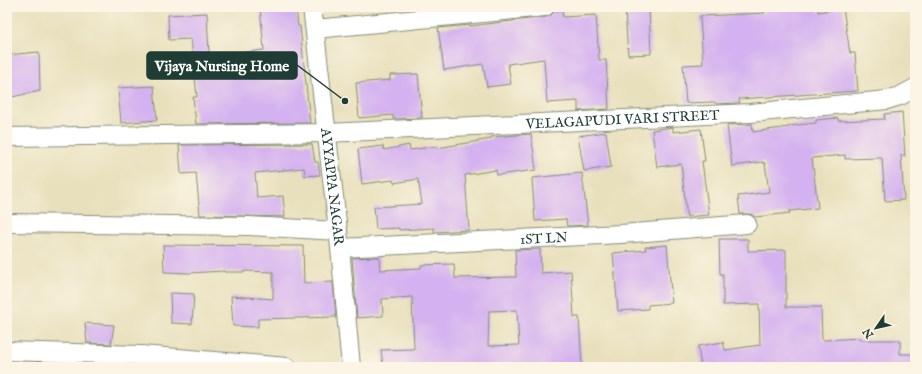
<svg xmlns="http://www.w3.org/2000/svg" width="922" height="374" viewBox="0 0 922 374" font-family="'IM FELL English',serif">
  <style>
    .building { fill: #d4b1f0; fill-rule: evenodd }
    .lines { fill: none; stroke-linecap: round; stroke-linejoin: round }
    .minor-casing { stroke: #848e78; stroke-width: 20 }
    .minor { stroke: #fff; stroke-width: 18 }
    .labels { text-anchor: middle; stroke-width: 3.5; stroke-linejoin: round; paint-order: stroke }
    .street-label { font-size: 14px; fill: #1f3d34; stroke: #fcf5e5 }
    .leader { fill: none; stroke: #1f3d34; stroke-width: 1.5 }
    .callout-dot { fill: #1f3d34; stroke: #fcf5e5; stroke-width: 1.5 }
    .callout { fill: #1f3d34; stroke: #1f3d34; stroke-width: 1.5 }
    .callout-label { font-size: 15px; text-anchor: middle; font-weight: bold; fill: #fff }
  </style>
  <rect width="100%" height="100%" fill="#fcf5e5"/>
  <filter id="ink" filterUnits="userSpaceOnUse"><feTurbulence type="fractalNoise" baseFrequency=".025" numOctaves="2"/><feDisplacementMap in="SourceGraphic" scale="8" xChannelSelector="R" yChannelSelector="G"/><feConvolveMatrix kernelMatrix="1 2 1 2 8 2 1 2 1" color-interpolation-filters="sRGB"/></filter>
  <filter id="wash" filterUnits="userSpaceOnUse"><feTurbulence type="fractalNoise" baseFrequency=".012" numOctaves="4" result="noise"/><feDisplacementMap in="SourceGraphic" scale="16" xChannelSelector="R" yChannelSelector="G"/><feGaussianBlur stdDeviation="0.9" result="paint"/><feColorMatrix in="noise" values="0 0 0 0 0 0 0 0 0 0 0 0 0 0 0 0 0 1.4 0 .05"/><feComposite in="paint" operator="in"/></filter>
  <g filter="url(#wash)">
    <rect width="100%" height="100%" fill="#e8e0bc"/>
    <g id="blocks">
      <!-- building -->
      <path class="building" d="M260,7h36l2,19h2l10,97 -114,1 -3,-27h4l-6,-58 -22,1 -1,-25 39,-2 2,43 14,-1 41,-5z
        M764,7h54v5l25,-4 7,45h5l3,38 -119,8 1,4 -24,1 -1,-2 -29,1 -3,-38 20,-1 -3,-48 65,-3z
        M649,9l2,45 -23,1 -3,-45z
        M562,10l1,7 33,-2 3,45h7l3,49 -31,2v-10l-31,2 -3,-44 -36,5 3,20 -24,3 -4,-23 -39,6 -6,-42 32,-3v1l76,-9 5,-2 4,-4z
        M39,52l1,39 -33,7v-43z
        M418,74l4,44 -29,1v-4l-34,3 -3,-35 34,-3v-5z
        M154,86l3,34 -36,3 -3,-35z
        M902,112l3,44 -4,-1 3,45 -19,1 -3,-43 -37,1v-4l-33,3 6,50 -29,3 1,2 -35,4 -4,-3h-11l-2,-18 31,-4 -4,-29h-2v-1l-31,4 -5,-41 25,-1 1,8 36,-5v-1l27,-3v-3l22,-2v3l47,-2 -1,-5z
        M673,127v5l28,-3 4,32h-3l7,54 -22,2 -6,-53 -24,3 -5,-37z
        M606,132l5,35 -27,4 -6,-35z
        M531,134l5,36 -39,5 -1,-5 -31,5 4,55 -35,2v-4l-35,2v-2l-23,1 -2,-22 48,-3 -4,-25 -24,4 -1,-3 -31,4 -4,-35 25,-3 1,4 25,-5 1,5 27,-4v2l54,-9v-2z
        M312,144l3,18h3l2,13 -15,1 -1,-8 -49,5 2,25 26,-2 2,21 -85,-2 -4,-42 -15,1 -2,-29z
        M582,173l6,52 -21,1 -1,-7 -31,2 -3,-43z
        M719,239h29v12l38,-1v57h35l1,32 2,1 36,-2v2h40v14h15v13h-214l-3,-21 25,-4 2,8 35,-5 -1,-41 -36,1v-31h-3z
        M163,245l140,1 1,37 29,-1 3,35 -78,2v8l-25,-1 -2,-30 42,3v-27l-28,-1v1h-21v-1l-35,2 -25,-1z
        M667,245l5,58 -24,2v4l-30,2 -5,-58 33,-3 -1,-3z
        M540,249l1,24 30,-2 3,46h5l3,50h-167l-32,-2 -2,-15 33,-1 -2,-52 -30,2 1,17 -26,2 -5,-60 27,-1 1,13 41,-2v-3l33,-1 1,14 61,-1 -1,-27zM517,310l2,35 -31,1 1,-35z
        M170,293l24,1 -2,30 -21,-1z
        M85,323l29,2 -3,19 -24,-1z"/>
    </g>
  </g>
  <g filter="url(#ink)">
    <use href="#blocks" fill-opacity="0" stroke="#848e78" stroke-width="1"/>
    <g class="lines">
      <!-- minor casing -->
      <g class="minor-casing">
        <g id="minor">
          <path id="s1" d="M312,7l28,241 11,119"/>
          <path d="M315,29l230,-22"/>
          <path id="s2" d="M7,137l320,-4 423,-20 137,-13 13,-4 15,-8"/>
          <path d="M7,223l242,3 89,5"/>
          <path id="s3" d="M340,248l281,-14 126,-10"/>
          <path d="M7,351l134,4 146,12"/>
        </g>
      </g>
      <!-- minor -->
      <use href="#minor" class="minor"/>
    </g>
  </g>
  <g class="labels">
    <!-- street labels -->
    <g class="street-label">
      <text dy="5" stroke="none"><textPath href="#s2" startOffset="616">VELAGAPUDI VARI STREET</textPath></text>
      <text dy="5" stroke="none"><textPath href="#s1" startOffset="181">AYYAPPA NAGAR</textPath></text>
      <text dy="5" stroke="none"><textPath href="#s3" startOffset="204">1ST LN</textPath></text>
    </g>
  </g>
  <!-- callouts -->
  <path class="leader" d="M345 101L297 65"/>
  <circle class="callout-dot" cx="345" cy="101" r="4"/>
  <rect class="callout" x="147" y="52" width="150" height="27" rx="4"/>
  <g class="callout-label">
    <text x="222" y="71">Vijaya Nursing Home</text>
  </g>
  <!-- margin -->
  <rect width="922" height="374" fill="none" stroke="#fcf5e5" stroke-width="24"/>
  <!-- north arrow -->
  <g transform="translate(876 328) rotate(236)" stroke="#fcf5e5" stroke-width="3" paint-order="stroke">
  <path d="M0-3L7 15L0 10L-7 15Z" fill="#1f3d34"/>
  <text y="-6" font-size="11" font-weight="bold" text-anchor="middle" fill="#1f3d34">N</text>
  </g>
</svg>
